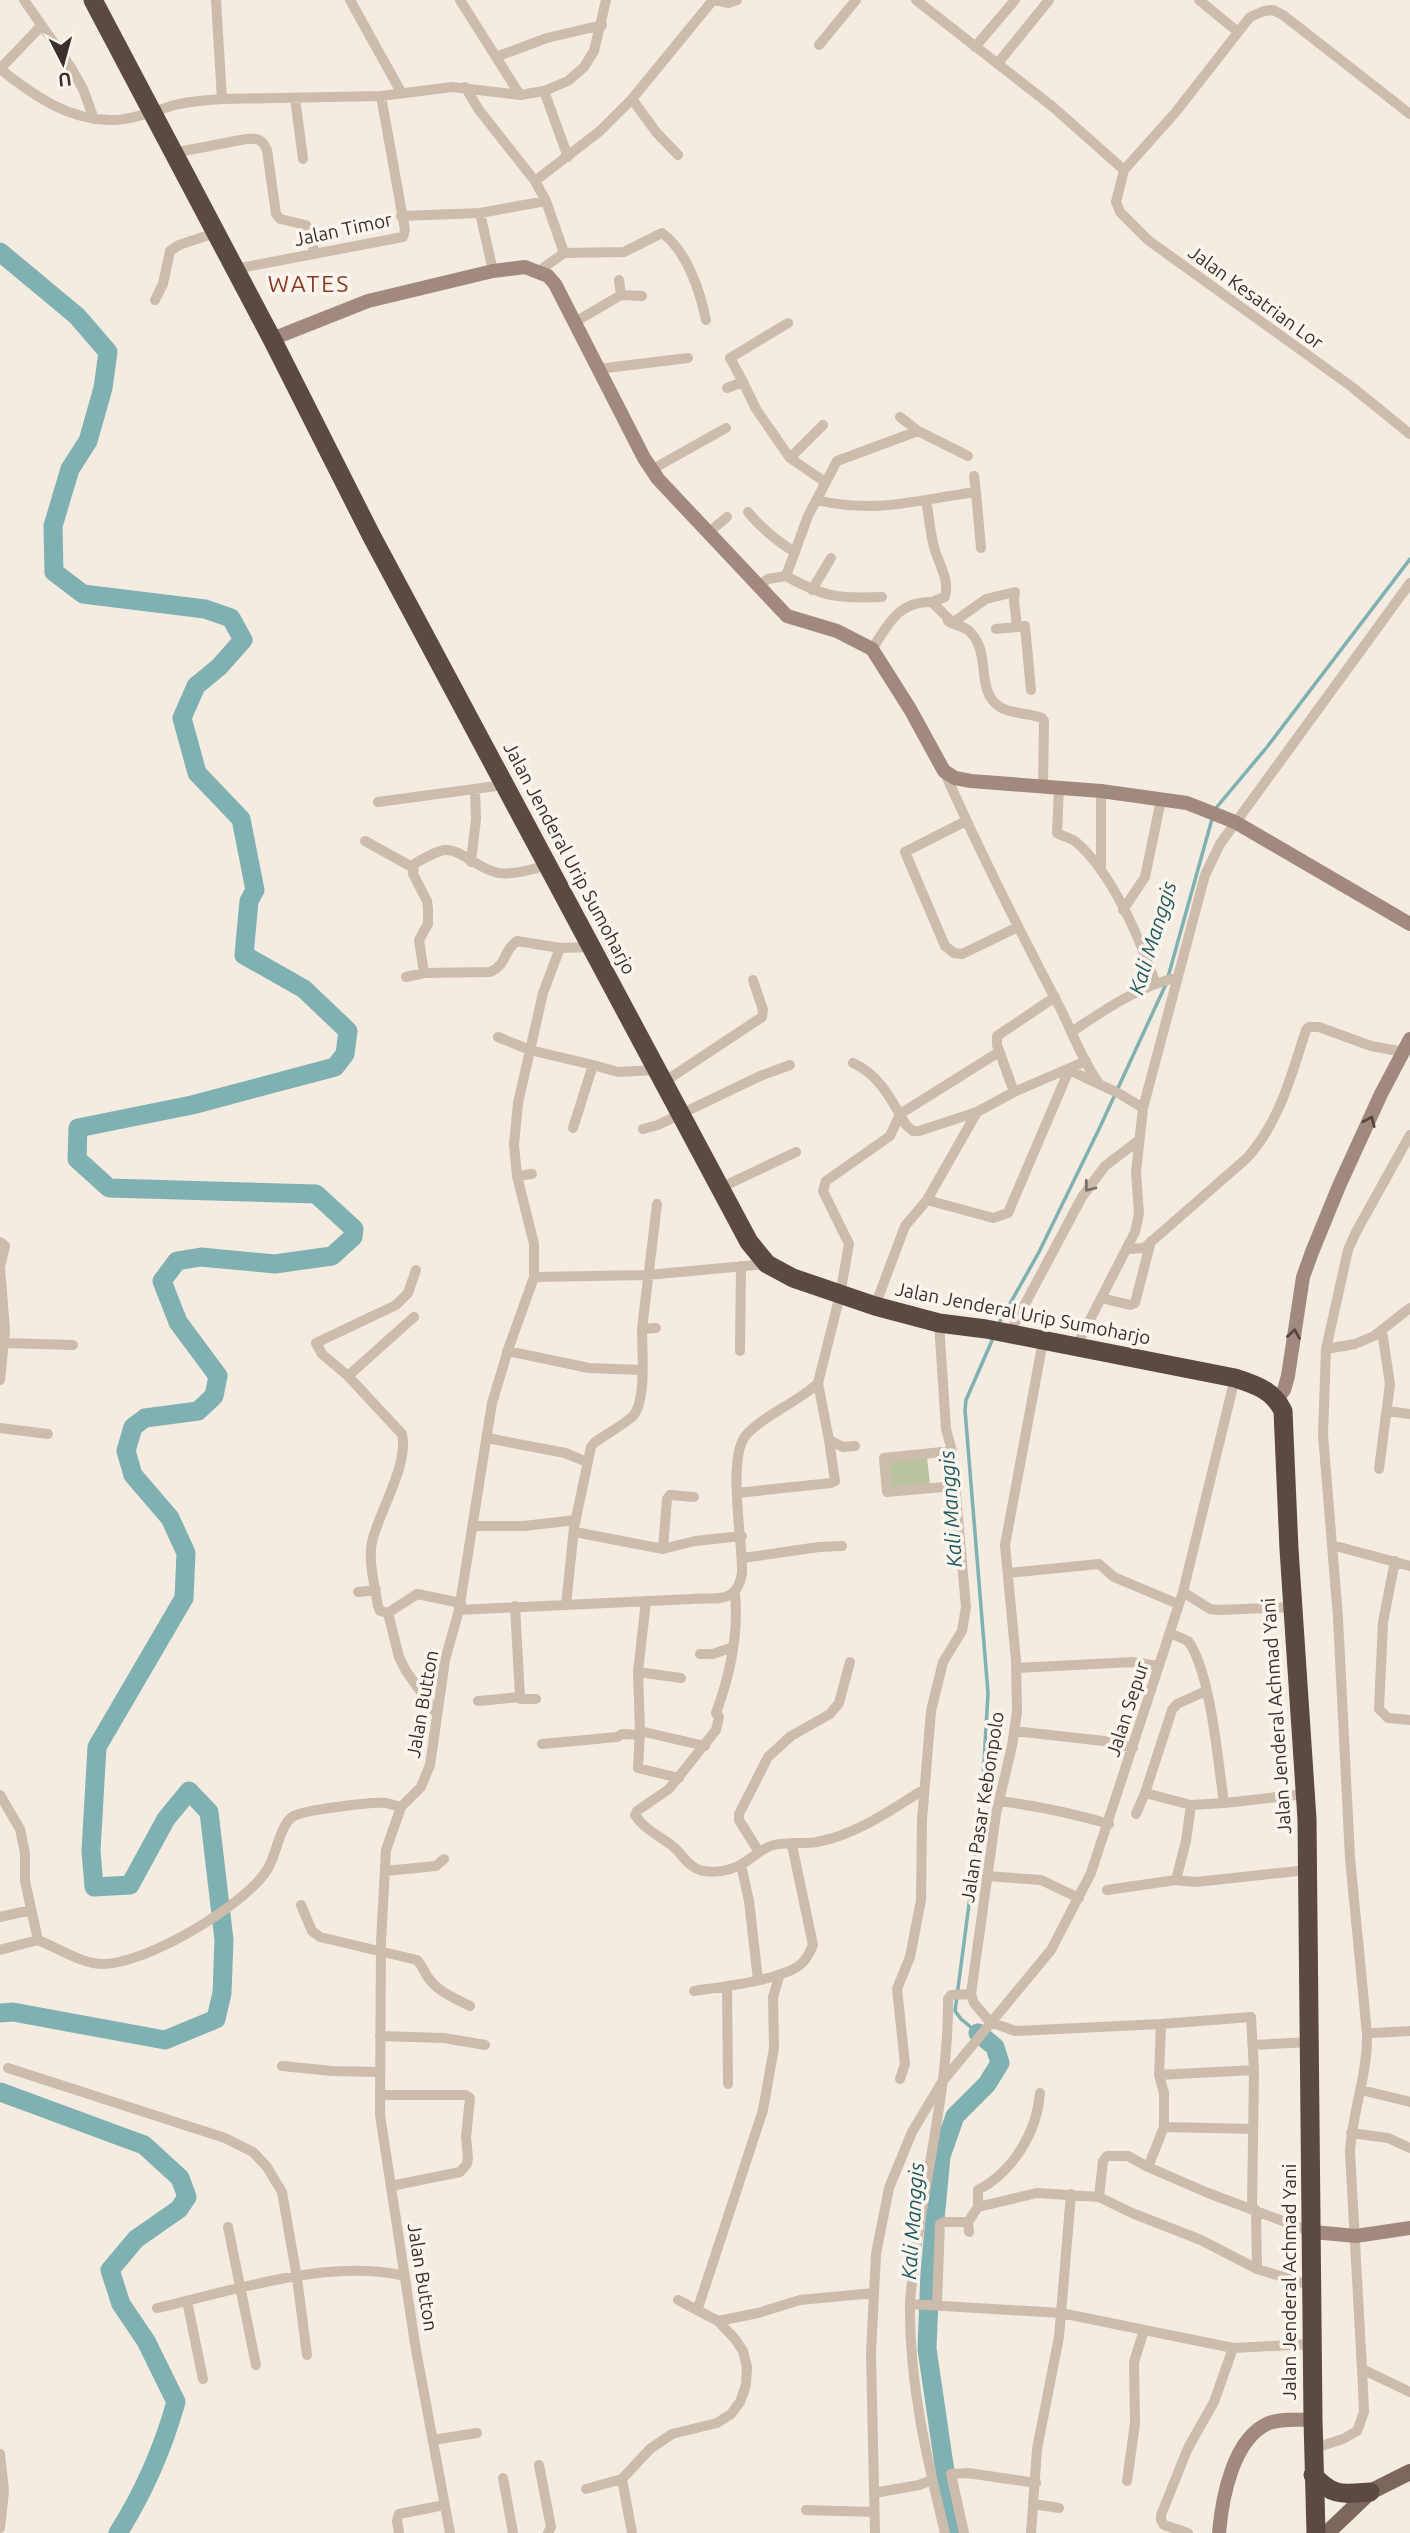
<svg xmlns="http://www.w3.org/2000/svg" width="1410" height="2533" viewBox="0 0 1410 2533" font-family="Ubuntu,sans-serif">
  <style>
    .green { fill: #b8c4a0 }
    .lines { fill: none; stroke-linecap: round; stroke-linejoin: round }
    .stream { stroke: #7fb0b2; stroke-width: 3.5 }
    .river { stroke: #7fb0b2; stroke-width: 19 }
    .street { stroke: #cdbbac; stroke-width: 10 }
    .secondary { stroke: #a18a7d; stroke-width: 14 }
    .primary { stroke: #7d675c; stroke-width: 16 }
    .highway { stroke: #5c4a42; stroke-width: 19 }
    .oneway { stroke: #544640 }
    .oneway2 { stroke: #7d6f65 }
    .labels { text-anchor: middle; stroke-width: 7; stroke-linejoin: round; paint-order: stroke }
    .street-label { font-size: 19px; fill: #3b302b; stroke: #fbf5ee }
    .water-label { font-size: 21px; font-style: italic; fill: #1f5a5e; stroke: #fbf5ee }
    .quarter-label { font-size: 23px; letter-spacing: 2px; fill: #8c3b22; stroke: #fbf5ee }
  </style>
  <rect width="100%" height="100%" fill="#f4ebe1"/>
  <!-- green -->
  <path class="green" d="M927,1457l3,28 -39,3 -3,-28z"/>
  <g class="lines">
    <!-- stream -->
    <path class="stream" d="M1216,808l51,-61 143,-188
      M1168,977l44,-158
      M998,1325l41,-73 61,-125 66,-143
      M978,2033l-17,-14 -6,-8 26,-198 7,-120 -23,-283 1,-10 28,-64"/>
    <!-- river -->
    <path class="river" d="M0,252l77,64 31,36 -5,36 -15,53 -18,28 -17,57 1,46 29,22 122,15 26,9 12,22 -24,27 -23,19 -14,32 15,55 44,46 14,71 -6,11 -5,54 60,34 44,42 -3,23 -10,13 -143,38 -114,23 -1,31 32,29 207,6 38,35 -1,8 -21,19 -57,8 -74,-7 -24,4 -15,20 16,41 40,54 -4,20 -16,15 -53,7 -12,9 -7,24 7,24 37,43 16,35 -2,45 -87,149 -6,104 3,36 36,-2 36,-66 23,-28 20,21 15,128 -2,53 -6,26 -51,21 -152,-28 -13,1
      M0,2092l144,53 36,33 7,19 -8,12 -43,30 -26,31 11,34 25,37 30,61c-13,46 -32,90 -58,131
      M954,2533l-27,-184 3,-77 11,-116 14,-40 32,-32 13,-21 -5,-16 -17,-14"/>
    <!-- street -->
    <path class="street" d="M24,0l46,66 13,23 11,30
      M350,0l51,92
      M460,0l60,95
      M715,0l13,3 9,-3
      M916,0l137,107 71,63
      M1199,0l39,32
      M819,45l37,-45
      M975,47l40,-47
      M496,57l51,-19 55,-13
      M998,63l51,-63
      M0,69c34,27 71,53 116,51 22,-1 42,-11 63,-16 15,-3 29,-4 43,-5l-6,-99
      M0,69l41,-43
      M465,87l14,23 56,71 11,20 18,52 -25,18
      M544,91l24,66
      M295,98l8,61
      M222,99l159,-3 71,-9 68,8 24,-4 24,-10 16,-14 10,-16 12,-51
      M632,99l24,33 22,23
      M1410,114l-127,-99 -10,-5 -9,1 -14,6 -75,96 -51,57 -8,32 4,10 28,28 204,147 58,47
      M173,153l73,-14c12,-1 16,0 21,11l9,64 4,5 26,6 9,28
      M535,181l65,-50 32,-32 81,-99
      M480,213l13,58
      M401,216l79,-3 66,-12
      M564,253l60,-1 38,-19c25,18 38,58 44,87
      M235,269l168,-32 2,-7 -24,-134
      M621,295l21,1
      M155,300l8,-16 7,-33 9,-6 36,-12
      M575,322l46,-27 -2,-15
      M598,369l90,-11
      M743,382l13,27 34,49
      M727,388l16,-6 -13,-24 58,-35
      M900,417l18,14
      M823,425l-33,33 35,24
      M651,470l75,-42
      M974,476l2,16
      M816,500c61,14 100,0 160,-8l5,56
      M926,500c3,16 4,32 8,47 4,16 16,32 11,50l-13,5
      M748,512c11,14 31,31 47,40
      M708,533l19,-16
      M786,576c38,21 53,23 96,21
      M757,587l11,-8 18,-3 22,-60 29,-55 81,-30 50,25
      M812,590l19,-32
      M948,621c6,4 14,5 20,9 25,21 6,61 32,77 11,7 29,6 42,11l2,3 -1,66
      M996,629l21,-2
      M872,649c17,-25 26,-48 60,-47l19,19h4l31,-22 29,-7 -1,8 3,27 8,-1 6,64
      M944,771c35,79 73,155 113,231 14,26 24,57 41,80
      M1059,788l-2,45c6,4 13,4 19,9 37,32 63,95 79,140
      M378,802l126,-17
      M966,821l-61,31 40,94 9,7 8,1 56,-27
      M365,841l47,26
      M471,862l5,-43 -1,-28
      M1101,870v-79
      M1123,910l22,-33 16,-77
      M424,973l-5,-33 9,-16v-15l-1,-8 -14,-27 1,-10c9,-5 20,-12 30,-14 16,-2 35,20 55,23 16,2 33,-4 49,-8
      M406,977l18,-4 66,-1c18,-8 13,-22 27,-31l43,7 32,-1
      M1073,1031c34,-23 65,-44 105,-54
      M498,1037l32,13 63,15 -20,63
      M853,1063c27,12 39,38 53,62l7,6h6l58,-19 37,-20 72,-31
      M593,1065l25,7 38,-2
      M664,1082l98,-65 1,-7 -10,-30
      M1014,1092l-17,-47v-9l58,-39
      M643,1129l15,-4 102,-49 30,-11
      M1410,1135l-54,97 -8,18 -22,99 -3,86 15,183 12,240 17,176c1,40 -15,78 -17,118l12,217 48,23
      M517,1176l15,-2
      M720,1188l76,-36
      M927,1200l50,-88
      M0,1242l5,4 -5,21 5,64 -5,49
      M1127,1249l17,-1 103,-90c33,-37 44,-82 59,-128l3,-3h10l52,19 33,6
      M534,1277l113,-2 120,-11
      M1101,1298l29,7 5,-2 16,-62
      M875,1306l30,-80 22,-26 66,18 15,-5 61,-143 51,24 23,14
      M414,1317l-66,59 54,58c7,31 -23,77 -30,108 -4,20 3,44 6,64l2,5 8,2 29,-19 44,9
      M656,1328l-14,1 15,-125
      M642,1329c0,21 5,74 -10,88 -11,9 -25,17 -37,25l-4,5 -17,81 1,4 88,17 32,-8 47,-5
      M1009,1334l73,-137 23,-31 33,-25
      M1043,1341l-38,204 11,115 1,52 -5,34 -16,68 -25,180 3,9 16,19 25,9 146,-7 90,-7 3,53 -2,139
      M4,1343l69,2
      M1076,1347l59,-115 4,-18 -3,-42 7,-64 62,-233 15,-31 190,-261
      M1326,1349l29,-5 19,-8 36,-28
      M507,1351l82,17 52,2
      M740,1351l1,-85
      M348,1376l-26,-22 -6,-11 80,-38 12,-12 8,-23
      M818,1383l11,57 14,7 12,-1
      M1387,1411l23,3
      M0,1428l48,6
      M487,1438l78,15 22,9
      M952,1451l-68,7 3,34 68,-6
      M1379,1469l11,-85 -8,-53
      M737,1493l94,-10 4,-2 -6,-41
      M475,1526h49l52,-6
      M1332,1545l78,21
      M663,1549l4,-50 3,-4 24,2
      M743,1558l76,-11 23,-1
      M1395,1561l-12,61 -4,87 9,9 22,2
      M1009,1573l90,-9 15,13 64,27
      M358,1592l18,-2
      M1183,1592l27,17 9,1 73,-3
      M735,1593c4,41 -5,82 -19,120l3,4 -3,13 -47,59 -32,22 -2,4c10,16 28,22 41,34 5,5 9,12 15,16 13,11 37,7 51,-1 11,-6 19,-16 32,-19 14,-3 29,-1 43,-3 39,-7 74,-32 106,-52
      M646,1601l-8,71 2,59 65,15
      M566,1605l8,-77
      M459,1610l33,-207 17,-56 25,-70v-33l-17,-68 -3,-31 4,-42 25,-110 17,-45
      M388,1613l11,44 7,14 30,42
      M1170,1633l18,8c23,31 30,122 36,162
      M700,1654h13l20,-7
      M1016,1668l116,-6 27,4
      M638,1672l43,6
      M1206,1691l-29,13 -5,6 -27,83 46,12 33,-2 81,-9
      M520,1697v2h16
      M478,1701l42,-4 -5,-91
      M640,1731l-2,37 41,10
      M1014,1731l90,10 29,7
      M542,1744l75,-7 5,-3 18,1
      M0,1795l20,34 5,24v28l13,59c20,8 44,24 65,24 43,0 141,-58 164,-94 9,-13 12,-43 25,-53 9,-7 79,-15 94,-14 5,1 10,3 15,4
      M999,1801c38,5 73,12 110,23
      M1136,1814l9,-21
      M759,1852l-20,-32v-6l29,-57 23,-21 39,-22 9,-11 11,-41
      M741,1865l8,36 9,79
      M385,1871l51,-5 8,-7
      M987,1876l54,4 38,18
      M1176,1880l10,-39 5,-36
      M1107,1890l69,-10 20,2 111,-12
      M301,1905l11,26 8,6 97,23c6,7 8,14 13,20 9,12 26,19 40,26
      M0,1917l31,-7
      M0,1950l38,-10
      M727,1986l1,98
      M694,1991c26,-4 89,-11 107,-27 6,-5 9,-12 12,-19l-21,-100
      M1161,2024l-2,51 5,18v34l-16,40 60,26 104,39
      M1374,2033l36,-2
      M380,2036l64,2 41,7
      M1253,2045l57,-3
      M282,2066l50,5 48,1
      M8,2068l217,70 28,14 14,15 15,25 15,86 10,77
      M1159,2075l95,-5
      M900,2079l5,-15 -8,-75 13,-32 11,-57 1,-80 9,-109 12,-49 19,-31 4,-24 -14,-156 -6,-22 -7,-106
      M1361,2090l49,12
      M380,2095h86l4,3 -4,39 2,21 -1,6 -7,8 -69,14
      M1164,2127l89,2
      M1351,2133l37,5 22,10
      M1099,2197l4,-36 4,-5h21l20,11
      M978,2207v-17c35,-18 59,-58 62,-97
      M1256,2210l1,59
      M228,2227l28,138
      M969,2232l-1,-10 10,-15 59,-14 62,4 33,16 69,27 56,29 56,17
      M678,2300l40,21 40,-8 42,-13 74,-7
      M187,2301l16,78
      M910,2304l151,9 172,35 80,-4
      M937,2304l3,-80 4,-2h24
      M157,2308c74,-17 173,-50 247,-32
      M698,2308l65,-198 11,-62 -1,-51 7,-23
      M433,2440l44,-7
      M1315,2448l28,-9 14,-8 7,-19 -2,-43
      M0,2454l4,37 -4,37
      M539,2465l12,62 -3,6
      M503,2478l10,55
      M622,2479l10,54
      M1127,2481l8,-58 -1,-61 10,-32
      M586,2489l36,-10 28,-30 22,-15 45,-11 14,-9 9,-12 6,-17 1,-18 -4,-16 -8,-12 -17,-18
      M874,2493l45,-8 13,-5
      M1034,2504l25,4
      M806,2510l68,2
      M399,2533l-2,-12 2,-7 45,-9
      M450,2533l-34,-183 -36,-235 1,-173 5,-92 15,-43 20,-20 9,-22 15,-105 14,-50 232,-11c25,-2 46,6 51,-26 1,-31 -16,-118 5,-139 20,-21 50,-31 71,-51l22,-88 9,-51 -26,-53 3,-10 64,-45 10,-22 99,-62
      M875,2533l-4,-180 5,-99 13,-66 23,-56 30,-50 109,-132 40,-77 92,-281 52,-214
      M945,2533c-18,-74 -36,-150 -35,-227 0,-17 4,-35 6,-53 10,-84 33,-169 32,-254l3,-4 20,-1
      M964,2533l-13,-59 17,-1 68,10
      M1031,2533l6,-84 22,-112 12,-143
      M1188,2533l-24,-8 -3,-5v-5l27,-67 26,-46 19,-54"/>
    <!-- secondary -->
    <path class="secondary" d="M272,339l96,-38 125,-30 32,-4 23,9 7,8 89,174 14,21 129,137 50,15 35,18 38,60 34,62 11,7 16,3 130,10 86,12 48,19 175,102
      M1277,1399l7,-9 4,-14 15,-99 9,-25 27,-66 42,-92 29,-55
      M1313,2232l43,4 54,-8
      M1219,2533c3,-35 14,-95 50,-110 14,-5 30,-3 44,-3"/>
    <!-- primary -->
    <path class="primary" d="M1327,2533l43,-41 40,-20"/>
    <!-- highway -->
    <path class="highway" d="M93,0l179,339 99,196 378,707 18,22 26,14 82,28 64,17 47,6 249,49c21,7 38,12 48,33l6,138 18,270 6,601 3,113
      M1313,2475c20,22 29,19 57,17"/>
  </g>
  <!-- one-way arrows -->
  <defs><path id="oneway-chevron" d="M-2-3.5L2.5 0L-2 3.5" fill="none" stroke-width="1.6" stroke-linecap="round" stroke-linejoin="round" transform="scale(1.75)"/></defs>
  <g class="oneway">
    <use href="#oneway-chevron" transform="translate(1370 1121) rotate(-66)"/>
    <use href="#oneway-chevron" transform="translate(1294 1334) rotate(-81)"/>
  </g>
  <use class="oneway2" href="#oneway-chevron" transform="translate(1089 1187) rotate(128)"/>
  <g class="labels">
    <!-- street labels -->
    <g class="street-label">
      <text transform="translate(343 229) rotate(-12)" y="7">Jalan Timor</text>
      <text transform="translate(1256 297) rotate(36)" y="7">Jalan Kesatrian Lor</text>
      <text transform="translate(570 858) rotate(62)" y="7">Jalan Jenderal Urip Sumoharjo</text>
      <text transform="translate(1023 1313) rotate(11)" y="7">Jalan Jenderal Urip Sumoharjo</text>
      <text transform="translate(422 1704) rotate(-80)" y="7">Jalan Button</text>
      <text transform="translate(1127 1709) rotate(-72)" y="7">Jalan Sepur</text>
      <text transform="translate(1276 1716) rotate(-94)" y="7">Jalan Jenderal Achmad Yani</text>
      <text transform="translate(982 1807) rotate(-81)" y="7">Jalan Pasar Kebonpolo</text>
      <text transform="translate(423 2277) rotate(81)" y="7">Jalan Button</text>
      <text transform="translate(1289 2282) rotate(-90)" y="7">Jalan Jenderal Achmad Yani</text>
    </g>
    <!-- water labels -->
    <g class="water-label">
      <text transform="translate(1153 938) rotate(-73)" y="7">Kali Manggis</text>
      <text transform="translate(951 1509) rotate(-94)" y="7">Kali Manggis</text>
      <text transform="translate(913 2221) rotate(-86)" y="7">Kali Manggis</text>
    </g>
    <!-- quarter labels -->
    <g class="quarter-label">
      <text x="309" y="292">WATES</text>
    </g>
  </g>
  <!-- north arrow -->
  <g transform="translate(63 63) rotate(174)" stroke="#fbf5ee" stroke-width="5" paint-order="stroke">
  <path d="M0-5L12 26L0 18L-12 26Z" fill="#3b302b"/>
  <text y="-10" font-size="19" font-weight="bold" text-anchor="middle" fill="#3b302b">U</text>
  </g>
</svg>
